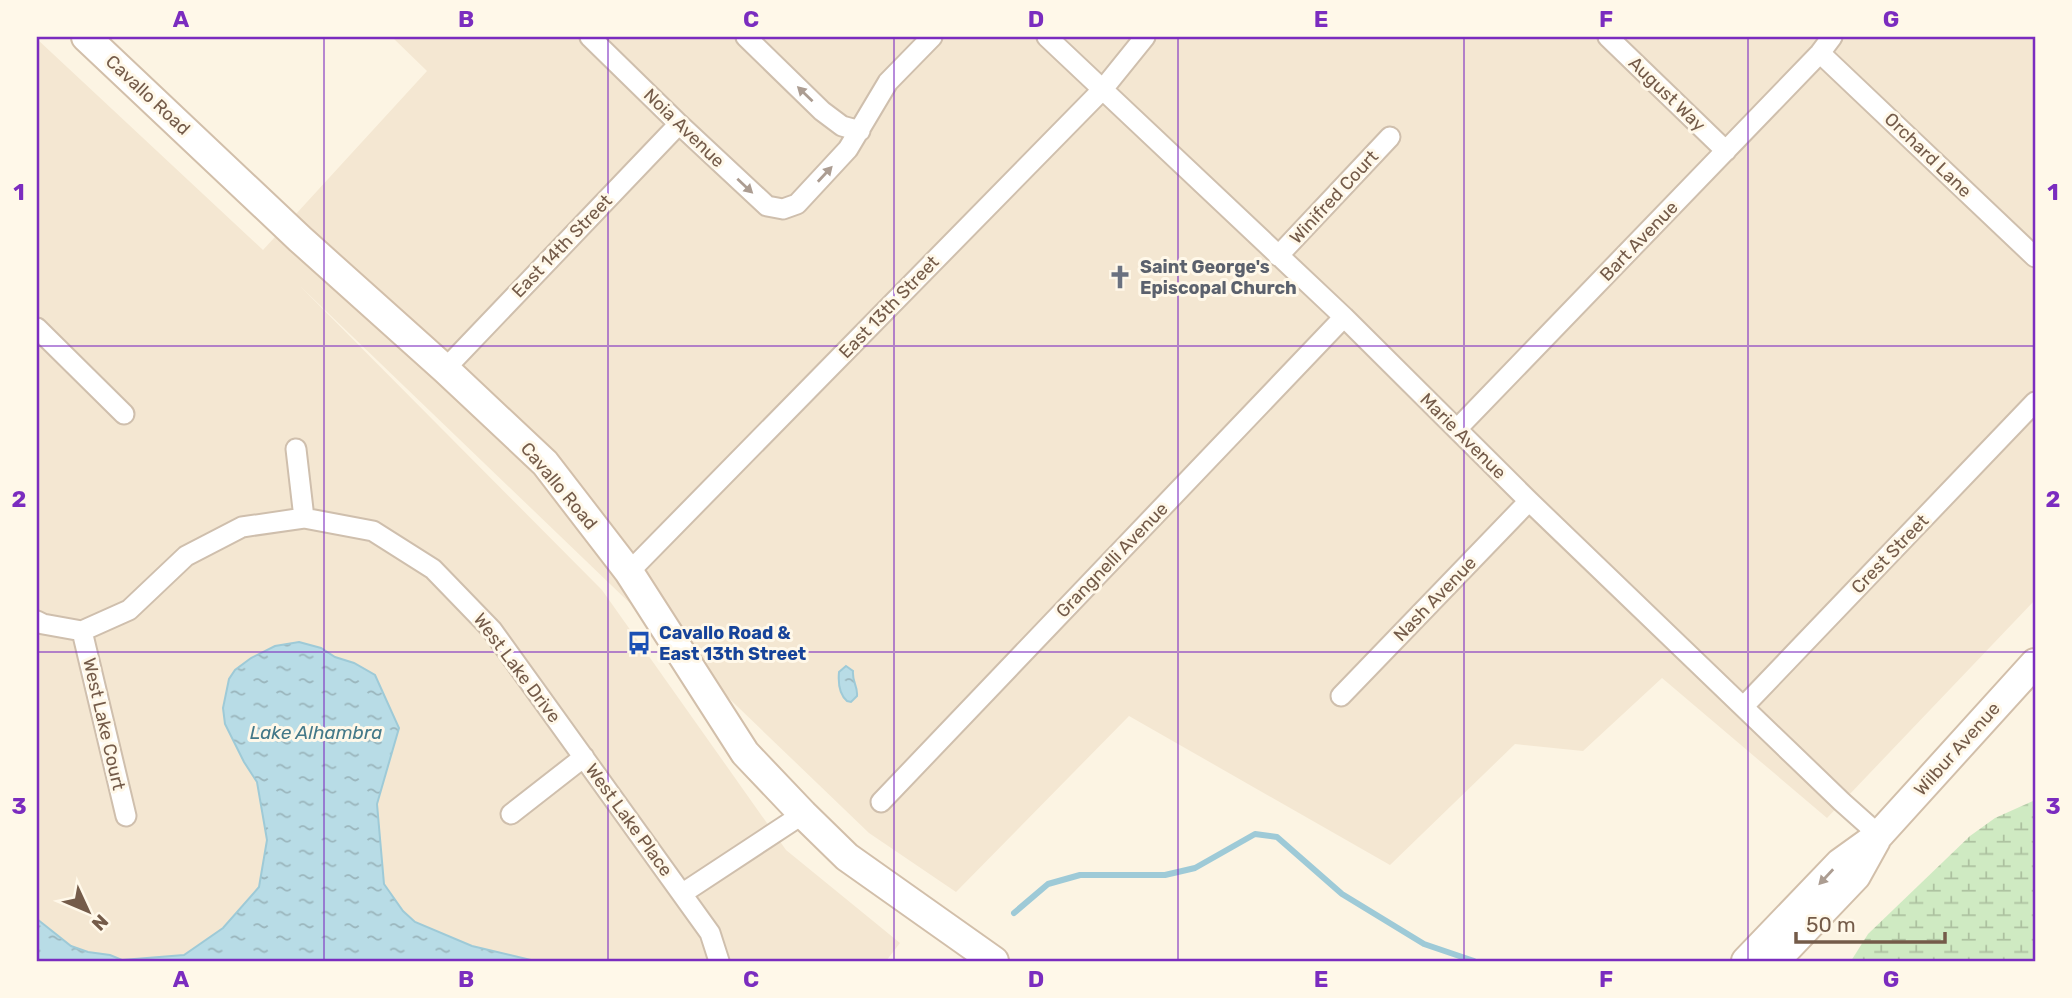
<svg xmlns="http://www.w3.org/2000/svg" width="2072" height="998" viewBox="0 0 2072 998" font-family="Rubik,sans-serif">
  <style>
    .residential { fill: #f4e7d2 }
    .wetland { fill: url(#wetland-marsh) }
    .water { fill: url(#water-ripples); stroke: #9ecad7; stroke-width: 2 }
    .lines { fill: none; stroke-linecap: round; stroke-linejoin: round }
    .stream { stroke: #9ecad7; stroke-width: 6 }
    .street-casing { stroke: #cfbfad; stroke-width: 23 }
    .secondary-casing { stroke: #d2bfaa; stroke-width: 32 }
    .street { stroke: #fff; stroke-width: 19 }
    .secondary { stroke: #fff; stroke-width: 28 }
    .oneway { fill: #ac9d92 }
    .grid { fill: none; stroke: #7b2cbf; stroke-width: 2; stroke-opacity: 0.55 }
    .labels { text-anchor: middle; stroke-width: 6; stroke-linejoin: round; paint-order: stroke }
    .street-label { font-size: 18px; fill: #745b49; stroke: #fff8e9 }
    .worship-label { font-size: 18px; font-weight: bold; fill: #5b616d; stroke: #fff8e9; text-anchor: start }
    .transit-label { font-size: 18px; font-weight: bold; fill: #164399; stroke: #fff8e9; text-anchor: start }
    .water-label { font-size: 19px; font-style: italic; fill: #437888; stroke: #fff8e9 }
    .neatline { fill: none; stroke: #7b2cbf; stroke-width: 2.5 }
    .grid-label { font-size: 23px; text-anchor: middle; font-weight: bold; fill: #7b2cbf }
  </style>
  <defs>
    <pattern id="wetland-marsh" width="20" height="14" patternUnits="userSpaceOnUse" patternTransform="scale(1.75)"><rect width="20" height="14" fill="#cfeac2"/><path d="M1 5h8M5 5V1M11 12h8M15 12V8" fill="none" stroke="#adc1a0"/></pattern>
    <pattern id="water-ripples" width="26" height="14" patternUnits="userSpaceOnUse" patternTransform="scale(1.75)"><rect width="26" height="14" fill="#b8dce6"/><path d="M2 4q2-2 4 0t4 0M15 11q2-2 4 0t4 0" fill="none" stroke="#9ab5bc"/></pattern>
  </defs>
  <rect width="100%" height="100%" fill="#fcf4e3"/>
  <!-- residential -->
  <path class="residential" d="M392,37h1643v563l-208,218 -165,-140 -79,73 -68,-7 -125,121 -261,-149 -173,176 -87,-59 -569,-547 302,304 184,260 114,93 -14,18h-849v-922l226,211 164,-179z"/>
  <!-- wetland -->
  <path class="wetland" d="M2035,800v161h-184l17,-27 102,-98 25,-18z"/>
  <!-- water -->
  <path class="water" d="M299,642l22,6 14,9 19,6 21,12 24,53 -22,76 7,80 19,27 12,11 57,24 63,15h-498v-42l34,27 17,6 22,3 12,5 62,-5 39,-27 36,-41 8,-47 -10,-58 -13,-20 -19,-38 -2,-16 6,-29 6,-9 16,-12 24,-12z
    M846,666l7,5c-1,11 5,15 4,25l-6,6 -4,-1c-8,-7 -9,-18 -8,-29z"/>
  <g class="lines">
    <!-- stream -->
    <path class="stream" d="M1014,913l34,-29 32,-9h85l30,-7 60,-34 22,3 65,57 82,50 50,17"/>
    <!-- street casing -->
    <g class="street-casing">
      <path id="street" d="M590,37l89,87 88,82 16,3 14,-5 51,-55 40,-67 44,-45
        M746,37l76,74 20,15 18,5
        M1047,37l297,280 185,184 313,301 37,33
        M1608,37l118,114
        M1820,53l215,204
        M1278,256l112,-119
        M37,328l87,86
        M445,369l234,-245
        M1457,429l363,-376 12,-16
        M296,449l8,69
        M629,572l474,-483 42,-52
        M37,621l6,3 39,7 47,-21 57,-54 56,-29 62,-9 69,13 60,38 59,61 218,303 9,28
        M82,631l44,185
        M1341,696l188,-195
        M1744,706l291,-304
        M881,802l463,-485
        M511,814l73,-57
        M683,893l120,-79"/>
    </g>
    <!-- secondary casing -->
    <g class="secondary-casing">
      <path id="secondary" d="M86,37l214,202 145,130 100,94 84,109 116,181 58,61 44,43 147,104
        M1746,961l94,-98 39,-28 156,-172
        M1775,961l81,-85 20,-36"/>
    </g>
    <!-- street -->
    <use href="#street" class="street"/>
    <!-- secondary -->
    <use href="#secondary" class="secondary"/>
  </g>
  <!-- one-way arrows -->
  <defs><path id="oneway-solid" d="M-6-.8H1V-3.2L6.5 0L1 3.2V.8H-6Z" transform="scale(1.75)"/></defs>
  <g class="oneway">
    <use href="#oneway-solid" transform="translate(805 94) rotate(-136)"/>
    <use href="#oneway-solid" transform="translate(825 174) rotate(-47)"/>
    <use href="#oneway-solid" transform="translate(745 186) rotate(43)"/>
    <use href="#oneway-solid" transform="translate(1826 877) rotate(133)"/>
  </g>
  <!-- grid -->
  <path class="grid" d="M324,37v924M608,37v924M894,37v924M1178,37v924M1464,37v924M1748,37v924M37,346h1998M37,652h1998"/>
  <!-- icons -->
  <defs>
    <g id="church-bare" transform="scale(1.89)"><path d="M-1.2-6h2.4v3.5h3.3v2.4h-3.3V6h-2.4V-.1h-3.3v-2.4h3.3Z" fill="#6b7280" stroke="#fff8e9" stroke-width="2.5" paint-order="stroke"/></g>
    <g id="bus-bare" transform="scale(1.89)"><path d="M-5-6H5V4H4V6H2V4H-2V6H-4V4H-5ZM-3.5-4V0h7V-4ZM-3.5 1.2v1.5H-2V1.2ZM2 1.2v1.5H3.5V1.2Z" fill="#1a4fb4" stroke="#fff8e9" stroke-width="2.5" paint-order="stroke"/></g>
  </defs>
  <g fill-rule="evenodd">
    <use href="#church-bare" x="1120" y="277"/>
    <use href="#bus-bare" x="639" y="643"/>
  </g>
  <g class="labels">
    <!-- street labels -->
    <g class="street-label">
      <text transform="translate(1667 94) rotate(44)" y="6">August Way</text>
      <text transform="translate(148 95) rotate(43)" y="6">Cavallo Road</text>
      <text transform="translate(684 128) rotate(44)" y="6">Noia Avenue</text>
      <text transform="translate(1928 155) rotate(44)" y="6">Orchard Lane</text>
      <text transform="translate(1334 197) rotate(-47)" y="6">Winifred Court</text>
      <text transform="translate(1639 241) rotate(-46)" y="6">Bart Avenue</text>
      <text transform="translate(562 246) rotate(-46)" y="6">East 14th Street</text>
      <text transform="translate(889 307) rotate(-46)" y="6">East 13th Street</text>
      <text transform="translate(1463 436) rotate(45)" y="6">Marie Avenue</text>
      <text transform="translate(559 486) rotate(50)" y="6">Cavallo Road</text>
      <text transform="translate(1890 554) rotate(-46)" y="6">Crest Street</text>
      <text transform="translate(1112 560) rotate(-46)" y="6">Grangnelli Avenue</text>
      <text transform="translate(1435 599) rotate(-46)" y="6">Nash Avenue</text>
      <text transform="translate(517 668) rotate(53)" y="6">West Lake Drive</text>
      <text transform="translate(104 724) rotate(77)" y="6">West Lake Court</text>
      <text transform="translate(1957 749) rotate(-48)" y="6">Wilbur Avenue</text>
      <text transform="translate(629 820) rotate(54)" y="6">West Lake Place</text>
    </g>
    <!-- worship labels -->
    <g class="worship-label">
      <text x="1140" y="273">Saint George's<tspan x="1140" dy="21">Episcopal Church</tspan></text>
    </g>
    <!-- transit labels -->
    <g class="transit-label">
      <text x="659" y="639">Cavallo Road &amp;<tspan x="659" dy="21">East 13th Street</tspan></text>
    </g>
    <!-- water labels -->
    <g class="water-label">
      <text x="316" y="739">Lake Alhambra</text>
    </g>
  </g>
  <!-- border -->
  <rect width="2072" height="998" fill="none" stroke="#fff8e9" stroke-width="77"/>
  <!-- north arrow -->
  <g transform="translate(88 911) rotate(134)" stroke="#fff8e9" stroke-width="5" paint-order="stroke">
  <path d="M0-5L12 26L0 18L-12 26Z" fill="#745b49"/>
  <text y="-10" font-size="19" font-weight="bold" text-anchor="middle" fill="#745b49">N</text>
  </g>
  <!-- scale -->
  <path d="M1796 932v10h149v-10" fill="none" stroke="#745b49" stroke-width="3.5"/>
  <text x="1806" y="932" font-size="21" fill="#745b49" stroke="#fff8e9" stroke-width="5" paint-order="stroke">50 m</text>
  <rect x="38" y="38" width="1996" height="922" class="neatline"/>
  <g class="grid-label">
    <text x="181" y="27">A</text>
    <text x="466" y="27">B</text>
    <text x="751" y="27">C</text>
    <text x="1036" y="27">D</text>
    <text x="1321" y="27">E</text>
    <text x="1606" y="27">F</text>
    <text x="1891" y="27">G</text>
    <text x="19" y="200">1</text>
    <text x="2053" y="200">1</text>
    <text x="19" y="507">2</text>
    <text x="2053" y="507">2</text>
    <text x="19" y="814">3</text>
    <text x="2053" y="814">3</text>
    <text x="181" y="987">A</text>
    <text x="466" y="987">B</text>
    <text x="751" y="987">C</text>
    <text x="1036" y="987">D</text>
    <text x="1321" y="987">E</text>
    <text x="1606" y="987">F</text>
    <text x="1891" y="987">G</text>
  </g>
</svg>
